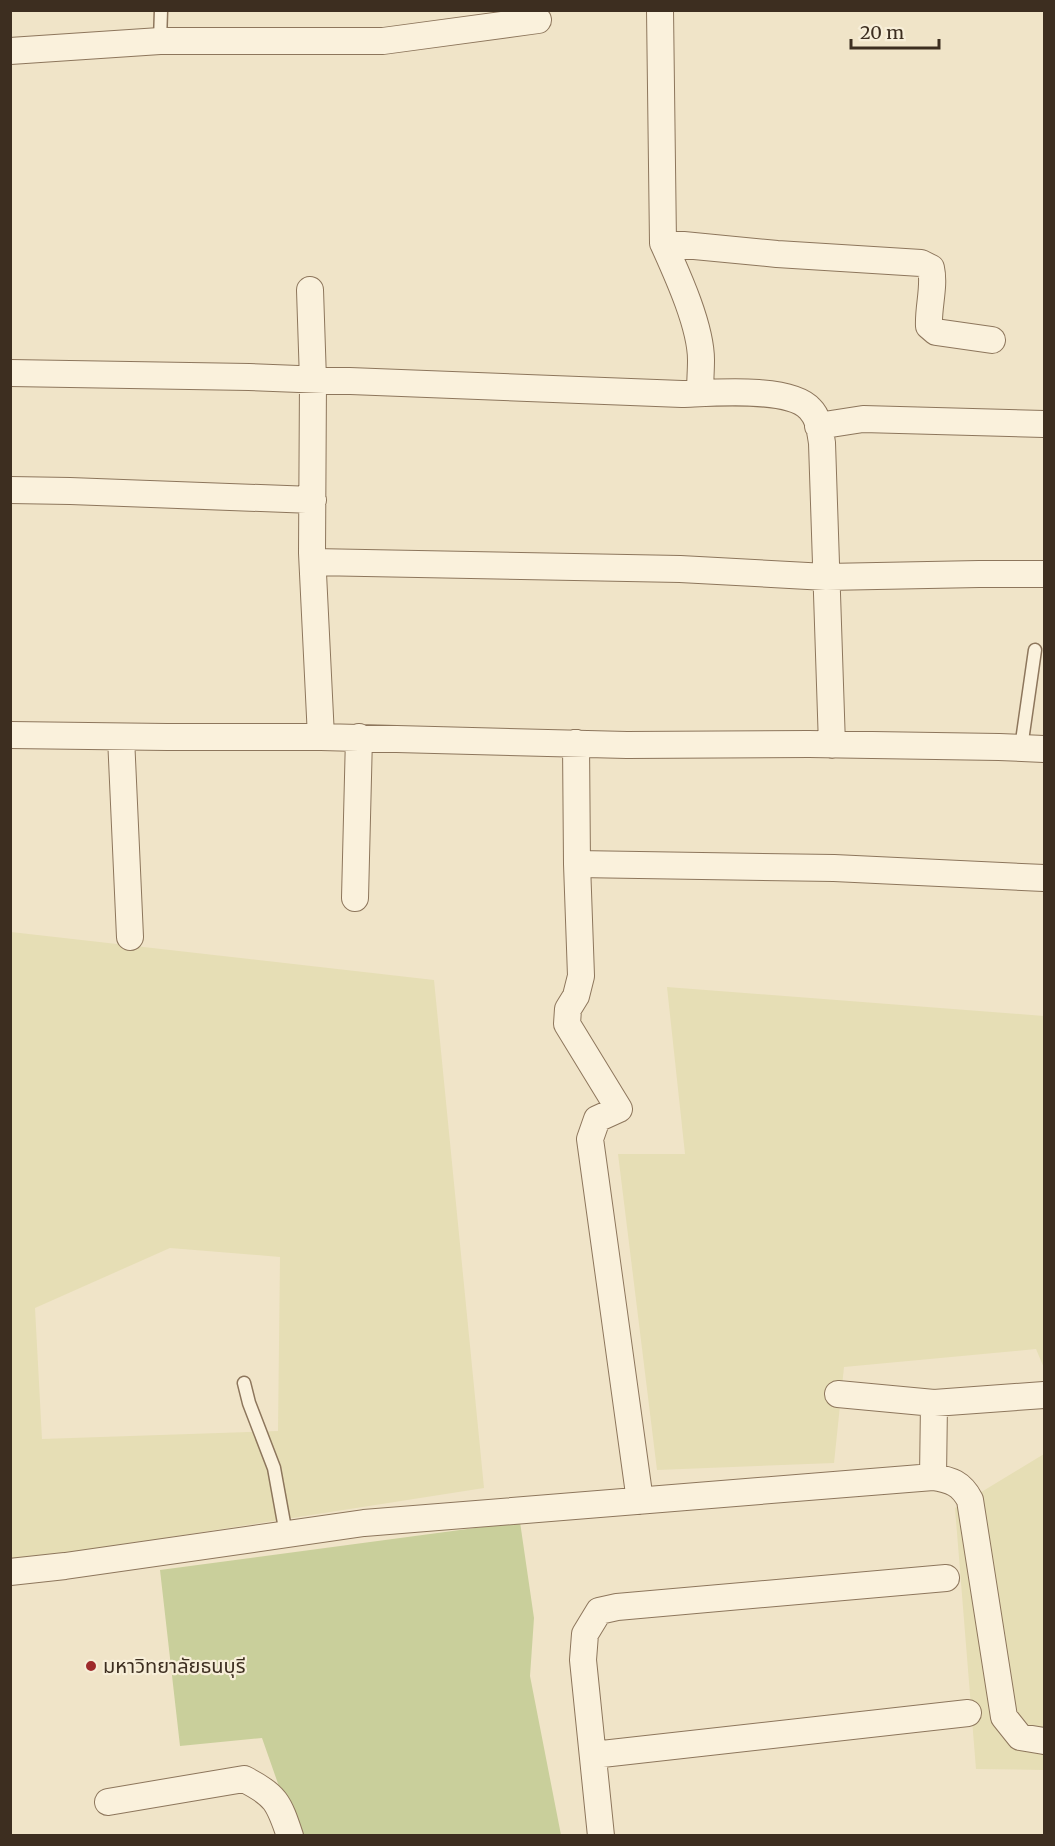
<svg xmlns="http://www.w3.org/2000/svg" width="1055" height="1846" viewBox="0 0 1055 1846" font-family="Merriweather,'Noto Sans Thai',serif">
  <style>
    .farmland { fill: #e6deb5; fill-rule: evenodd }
    .green { fill: #c9cf9b }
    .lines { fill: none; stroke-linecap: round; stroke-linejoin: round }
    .lane-casing { stroke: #8d765c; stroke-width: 15 }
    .street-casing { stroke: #8d765c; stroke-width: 28 }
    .lane { stroke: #faf1dc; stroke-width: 12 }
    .street { stroke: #faf1dc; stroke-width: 26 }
    .poi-dot { fill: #9e2a2b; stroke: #f7eed8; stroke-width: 2 }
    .labels { text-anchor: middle; stroke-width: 4.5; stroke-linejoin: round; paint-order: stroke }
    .poi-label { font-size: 20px; fill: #3d2e20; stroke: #f7eed8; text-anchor: start }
  </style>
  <rect width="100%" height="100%" fill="#f0e4c8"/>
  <!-- farmland -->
  <path class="farmland" d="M11,932l423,48 50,508 -473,74zM170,1248l110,9 -2,174 -236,8 -7,-131z
    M667,987l377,29v352l-8,-19 -192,18 -10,96 -177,7 -39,-316h67z
    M1044,1454v316l-68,-1 -21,-261z"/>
  <!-- green -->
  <path class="green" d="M520,1522l14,96 -4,58 31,159h-265l-34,-97 -82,8 -20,-176z"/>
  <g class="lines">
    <!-- lane casing -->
    <g class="lane-casing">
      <path id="lane" d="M160,41l1,-31
        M1021,748l14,-98
        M244,1383l5,20 25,65 12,66"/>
    </g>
    <!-- street casing -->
    <g class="street-casing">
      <path id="street" d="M660,10l3,233c14,31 38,83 38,117 0,11 -1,22 -1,33
        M10,51l150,-10h223l155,-21
        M663,243l114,11 144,9 10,5c4,18 -3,39 -2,58l7,6 56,8
        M310,290l3,90 -1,173 9,184
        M10,373l239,4 433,17c29,-1 108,-8 128,15 9,9 10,22 12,34l10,302
        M818,426l45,-7 181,5
        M10,490l60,1 243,9
        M313,562l367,7 146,8 153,-3h65
        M10,735l157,2h154l306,8 182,-1 190,3 45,2
        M121,737l9,200
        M576,743l1,121 4,112 -5,20 -8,13 -1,15 52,85 -22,10 -7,20 50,362
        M577,864l257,4 210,10
        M355,898l4,-161
        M838,1394l96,9 110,-8
        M933,1477l1,-74
        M10,1572l55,-6 299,-43 569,-46c18,3 28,6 37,23l34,217 16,20 24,4
        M593,1755l375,-42
        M108,1802l136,-23c32,16 35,24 46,57
        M601,1836l-18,-176 2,-26 14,-23 18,-4 329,-29"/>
    </g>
    <!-- lane -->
    <use href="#lane" class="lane"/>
    <!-- street -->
    <use href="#street" class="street"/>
  </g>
  <!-- markers -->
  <circle class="poi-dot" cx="91" cy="1666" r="6"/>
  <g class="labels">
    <!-- poi labels -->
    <g class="poi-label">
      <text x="103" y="1673">มหาวิทยาลัยธนบุรี</text>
    </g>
  </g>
  <!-- border -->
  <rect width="1055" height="1846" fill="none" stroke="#3d2e20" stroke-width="24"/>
  <!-- scale -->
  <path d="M851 39v9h88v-9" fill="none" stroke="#3d2e20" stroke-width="3"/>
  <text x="860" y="39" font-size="18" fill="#3d2e20" stroke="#f7eed8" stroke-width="4.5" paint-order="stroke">20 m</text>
</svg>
